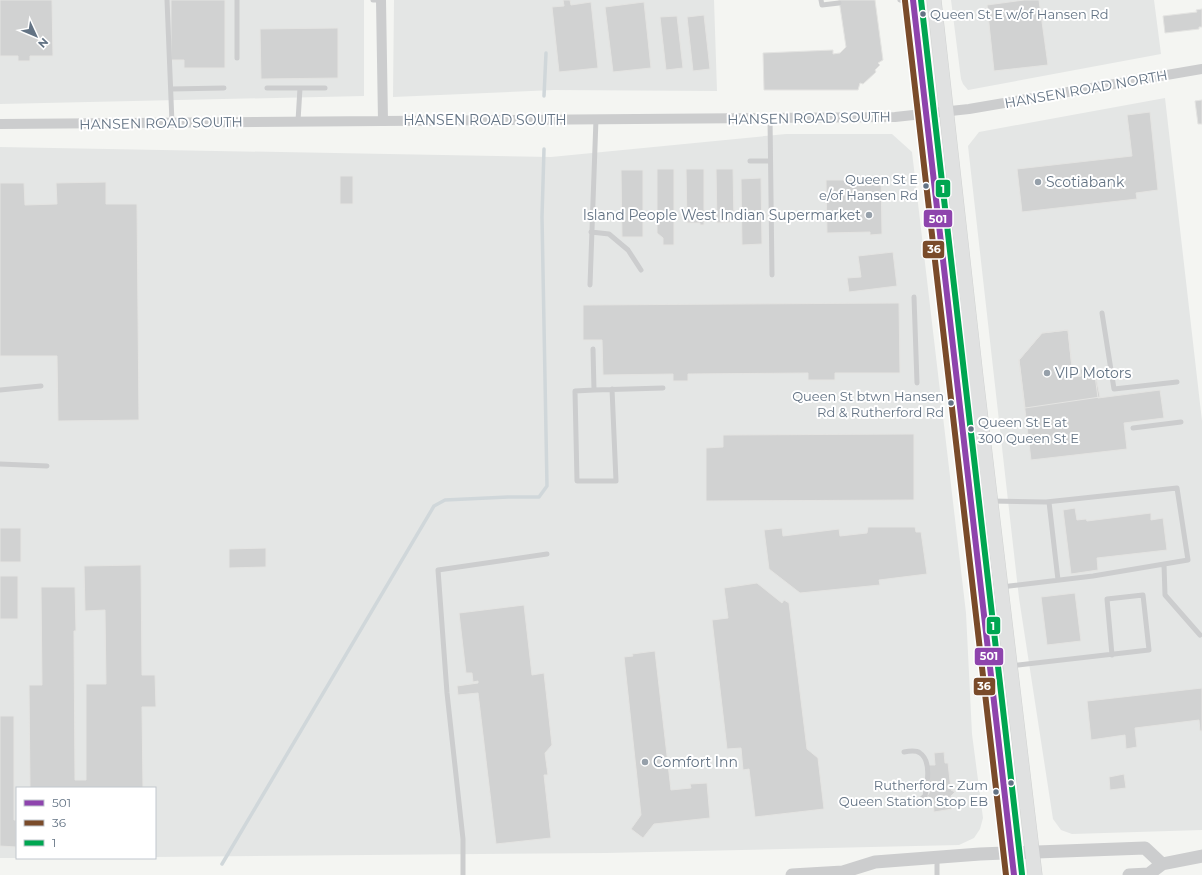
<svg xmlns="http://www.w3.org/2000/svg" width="1202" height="875" viewBox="0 0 1202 875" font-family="Montserrat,sans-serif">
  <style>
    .built { fill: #e4e6e5 }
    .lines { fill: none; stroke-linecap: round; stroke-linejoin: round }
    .stream { stroke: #d0d7da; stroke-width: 3.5 }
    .building { fill: #d1d2d2; stroke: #e4e4e2 }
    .secondary-casing { stroke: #d1d3d2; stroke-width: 15 }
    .service { stroke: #cccdce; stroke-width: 5 }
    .minor { stroke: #cccdce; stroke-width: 10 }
    .tertiary { stroke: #cccdce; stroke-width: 13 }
    .secondary { stroke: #e0e1e1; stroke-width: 14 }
    .bus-1-casing { stroke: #fff; stroke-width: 9 }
    .bus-2-casing { stroke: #fff; stroke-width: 9 }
    .bus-3-casing { stroke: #fff; stroke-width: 9 }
    .bus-1 { stroke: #8e44ad; stroke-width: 6 }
    .bus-2 { stroke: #7a4b2a; stroke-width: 6 }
    .bus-3 { stroke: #00a651; stroke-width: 6 }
    .bus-dot { fill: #637384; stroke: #fff; stroke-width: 1.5 }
    .poi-dot { fill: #96a0aa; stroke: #fff; stroke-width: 1.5 }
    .labels { text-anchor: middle; stroke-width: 4; stroke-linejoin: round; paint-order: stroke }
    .bus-label { font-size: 13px; fill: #637384; stroke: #fff; text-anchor: end }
    .street-label { font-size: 14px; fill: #637384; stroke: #fff }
    .poi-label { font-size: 14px; fill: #637384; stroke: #fff; text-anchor: start }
    .line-badge { stroke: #fff; stroke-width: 1.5 }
    .badge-label { font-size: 11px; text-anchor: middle; font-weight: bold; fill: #fff }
  </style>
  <rect width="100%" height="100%" fill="#f4f5f2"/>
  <!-- built -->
  <path class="built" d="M0,0h364v96l-364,8z
    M394,0h320l3,91 -163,-1 -161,7z
    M951,0h203l7,54 -193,36 -5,-6 -2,-5z
    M1165,98l37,323v409l-130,4 -11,-4 -8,-11 -34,-221 -51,-452 11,-14z
    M786,134h106l20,18 54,461 6,121 11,84 -3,11 -6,9 -15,7 -353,8 -451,4v-69h-138v70h-17v-711l551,10z"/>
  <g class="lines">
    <!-- stream -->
    <path class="stream" d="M544,96l2,-43
      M222,864l212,-358 11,-6 63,-3h31l8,-11 -5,-269 2,-68"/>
  </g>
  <!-- building -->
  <path class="building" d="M0,0h52l1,56h-23v5h-12v-5h-18z
    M171,0h54v68h-41v-8h-13z
    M563,0h7l1,5 20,-3 7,66 -39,4 -7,-65 12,-1z
    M839,0h36l8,60 -5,3 2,2 -5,5 1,2 -13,12 -3,-1 -2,7h-94l-1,-37 70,-3v4l7,-1 6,-6z
    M1024,0h15l9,65 -54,6 -7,-66z
    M644,2l7,66 -38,4 -8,-65z
    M1202,9v18h-3v2l-34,4 -2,-17 34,-4 -1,-2z
    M704,15l6,54 -17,2 -6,-54z
    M677,16l6,52 -17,2 -6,-53z
    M338,28v50l-77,1 -1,-50z
    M1202,100v24h-4l-3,-23z
    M1150,112l8,78 -22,3 1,6 -115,13 -5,-43 115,-13 -5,-41z
    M657,169h17v76h-11v-7l-6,-5z
    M686,169h18v56h-4v-2h-13z
    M716,169h17l1,53 -17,1z
    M621,170h22v67h-21z
    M340,176h13v28h-13z
    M881,177l1,57 -12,1v-3l-43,1 -1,-53h42v-2z
    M761,178l1,66 -20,1 -1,-66z
    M106,182v22h31l2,216 -81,1 -1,-65h-57v-173h24l1,22 32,-1 -1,-21z
    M893,252l4,34 -48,6 -2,-14 14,-1 -3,-21z
    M899,303l1,70h-65v7h-27v-7l-120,1v7h-15v-7l-70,1 -1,-35h-19v-35z
    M1068,330l5,47 8,-1 -1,-7 14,-1 4,30 62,-8 4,28 -40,5 3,26 -96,11 -12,-100 23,-27z
    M1068,330l5,47 8,-1 -1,-7 14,-1 6,29 -75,11 -6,-48 23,-27z
    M914,434v66l-208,1v-53l17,-1v-12z
    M1075,508l2,12 9,-1 1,2 64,-8v7l12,-2 4,32 -70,8 1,12 -27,4 -8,-64z
    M868,527h47l1,5h5l6,42 -48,6 1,5 -80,8 -31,-24 -5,-39 18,-2 1,8 56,-7 1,7 27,-3z
    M0,528h21v34h-21z
    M266,548v19l-37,1v-19z
    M141,565l1,110h13l1,32h-14l1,81h-113l-1,-103h13l-1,-98h34l1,44h-2l1,149h11v-96h20l-1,-74 -20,1 -1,-45z
    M0,576h18v43h-18z
    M757,583l25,20 2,-3 5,3 18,146 11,9 6,51 -69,8 -6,-48 -6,1 -2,-22 -14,1 -15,-129 16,-2 -4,-30z
    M1075,593l6,48 -34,4 -6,-48z
    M524,605l8,70 12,-2 8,72 -7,8 3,22h-4l7,63 -55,6 -18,-151 -20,2 -1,-9 21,-3v-2l-5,1 -1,-9h-6l-7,-60z
    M655,651l16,139 20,-2 -1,-4 17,-1 3,35 -56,6 -11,14 -12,-9 10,-14 -17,-158 9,-1 -1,-2z
    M1202,688v43h-2l-1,-11 -64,8 2,19 -11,2 -1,-14 -34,5 -4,-39z
    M0,716h14v104h2v27l-16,-1z
    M944,752l1,11h3l3,27 4,2 -4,4 1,13 -18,3 -1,-13 -6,-3 3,-4 -2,-27h7l-1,-12z
    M1124,774l2,14 -16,2 -1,-13z"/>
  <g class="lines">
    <!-- secondary casing -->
    <g class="secondary-casing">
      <path id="secondary" d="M913,0l101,875
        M934,0l42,377 59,498"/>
    </g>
    <!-- service -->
    <path class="service" d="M167,0l5,123
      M237,0v58
      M373,0h8
      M821,0l1,5 17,-2
      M900,0l12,5
      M267,88h58
      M171,89l53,-1
      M770,118l2,157
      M298,121l2,-33
      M750,161h19
      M591,232l18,2 19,16 13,20
      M590,285l6,-166
      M914,297l3,86
      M1102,313l12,76 63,-7
      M593,349l1,41 69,-2
      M0,390l41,-4
      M594,390l-19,1 2,90h39l-4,-92
      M1133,428l48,-6
      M0,464l47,2
      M991,501l55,1 131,-14 11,72 -95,16 -92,11
      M1049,502l9,78
      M1164,564l1,31 35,40
      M991,668l158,-18 -6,-55 -36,4 5,56
      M904,752c5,-1 12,-2 16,1 12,8 7,32 5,43l-7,6 -8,1
      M463,875v-36l-16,-146 -9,-123 109,-16
      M937,875v-17"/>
    <!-- minor -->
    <path class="minor" d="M381,0l2,121
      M0,124l895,-7 74,-8 233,-40"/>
    <!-- tertiary -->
    <path class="tertiary" d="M792,875l51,-3 32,-10 105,-8 165,-6 17,16
      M1129,875l20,-1 13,-10 40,-8"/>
    <!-- secondary -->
    <use href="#secondary" class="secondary"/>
    <!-- bus-1 casing -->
    <g class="bus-1-casing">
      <path id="bus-1" d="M913,0l101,875"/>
    </g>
    <!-- bus-2 casing -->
    <g class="bus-2-casing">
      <path id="bus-2" d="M905,1l101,874"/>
    </g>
    <!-- bus-3 casing -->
    <g class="bus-3-casing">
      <path id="bus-3" d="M921,0l101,874"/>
    </g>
    <!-- bus-1 -->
    <use href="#bus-1" class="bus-1"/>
    <!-- bus-2 -->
    <use href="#bus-2" class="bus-2"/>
    <!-- bus-3 -->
    <use href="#bus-3" class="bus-3"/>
  </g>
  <!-- markers -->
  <g class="bus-dot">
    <circle cx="923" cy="14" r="3.5"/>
    <circle cx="926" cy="186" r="3.5"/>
    <circle cx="951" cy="403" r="3.5"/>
    <circle cx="971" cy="429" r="3.5"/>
    <circle cx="1011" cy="783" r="3.5"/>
    <circle cx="996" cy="792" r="3.5"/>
  </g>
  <g class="poi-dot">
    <circle cx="1038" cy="182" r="4"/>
    <circle cx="869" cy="215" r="4"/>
    <circle cx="1047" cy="373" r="4"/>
    <circle cx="645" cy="762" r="4"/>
  </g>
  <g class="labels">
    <!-- bus labels -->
    <g class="bus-label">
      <text x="930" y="19" text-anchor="start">Queen St E w/of Hansen Rd</text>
      <text x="918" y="184">Queen St E<tspan x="918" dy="16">e/of Hansen Rd</tspan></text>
      <text x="944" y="401">Queen St btwn Hansen<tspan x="944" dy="16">Rd &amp; Rutherford Rd</tspan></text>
      <text x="978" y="427" text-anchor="start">Queen St E at<tspan x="978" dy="16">300 Queen St E</tspan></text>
      <text x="988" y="790">Rutherford - Zum<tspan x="988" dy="16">Queen Station Stop EB</tspan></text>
    </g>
    <!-- street labels -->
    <g class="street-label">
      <text transform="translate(1086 89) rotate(-10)" y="5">HANSEN ROAD NORTH</text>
      <text transform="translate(809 118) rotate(-1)" y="5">HANSEN ROAD SOUTH</text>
      <text x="485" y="125">HANSEN ROAD SOUTH</text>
      <text transform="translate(161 123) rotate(-1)" y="5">HANSEN ROAD SOUTH</text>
    </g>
    <!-- poi labels -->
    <g class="poi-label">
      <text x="1046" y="187">Scotiabank</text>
      <text x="861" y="220" text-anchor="end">Island People West Indian Supermarket</text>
      <text x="1055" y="378">VIP Motors</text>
      <text x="653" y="767">Comfort Inn</text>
    </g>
  </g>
  <g class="line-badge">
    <rect x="935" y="179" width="16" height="19" rx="4" fill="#00a651"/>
    <rect x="923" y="209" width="30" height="19" rx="4" fill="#8e44ad"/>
    <rect x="922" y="240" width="23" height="19" rx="4" fill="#7a4b2a"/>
    <rect x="986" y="616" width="15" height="19" rx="4" fill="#00a651"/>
    <rect x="974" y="647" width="30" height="19" rx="4" fill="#8e44ad"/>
    <rect x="973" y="677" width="23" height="19" rx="4" fill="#7a4b2a"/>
  </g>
  <g class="badge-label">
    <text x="943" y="193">1</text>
    <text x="938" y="223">501</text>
    <text x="934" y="253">36</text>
    <text x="993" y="630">1</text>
    <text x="989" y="660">501</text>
    <text x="984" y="690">36</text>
  </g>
  <!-- legend -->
  <rect x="16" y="787" width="140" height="72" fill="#ffffff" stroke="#c1c7ce"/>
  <rect x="24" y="800" width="20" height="6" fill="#8e44ad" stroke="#c1c7ce"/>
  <text x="52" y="807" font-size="12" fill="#637384">501</text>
  <rect x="24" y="820" width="20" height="6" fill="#7a4b2a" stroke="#c1c7ce"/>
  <text x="52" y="827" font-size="12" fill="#637384">36</text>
  <rect x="24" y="840" width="20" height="6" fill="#00a651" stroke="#c1c7ce"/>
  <text x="52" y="847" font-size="12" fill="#637384">1</text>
  <!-- north arrow -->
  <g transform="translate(36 36) rotate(134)" stroke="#ffffff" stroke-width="3" paint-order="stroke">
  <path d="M0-3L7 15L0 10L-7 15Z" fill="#637384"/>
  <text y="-6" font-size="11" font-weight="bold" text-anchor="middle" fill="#637384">N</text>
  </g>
</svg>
